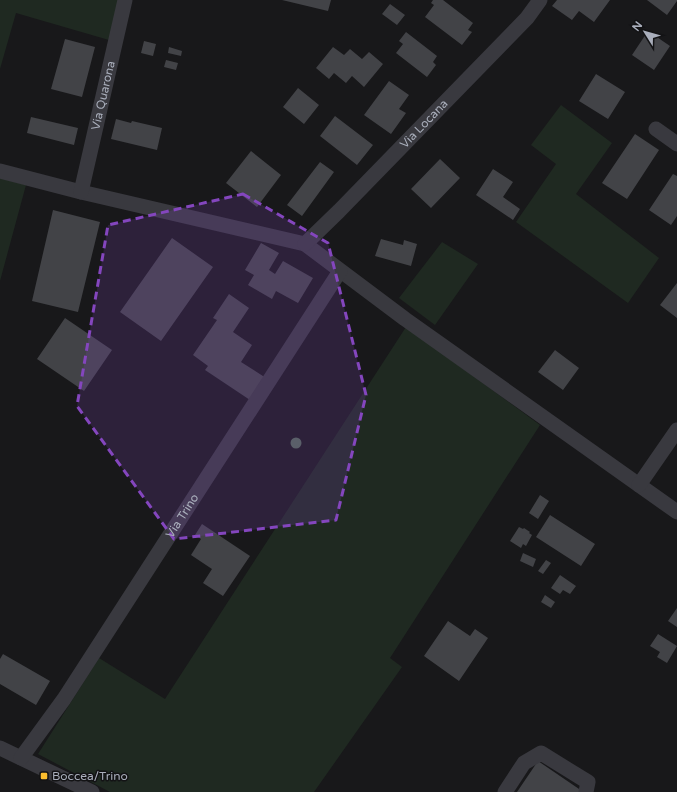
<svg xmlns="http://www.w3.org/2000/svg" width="677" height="792" viewBox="0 0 677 792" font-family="'Varela Round',sans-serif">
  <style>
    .green { fill: #1f2921 }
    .building { fill: #424347 }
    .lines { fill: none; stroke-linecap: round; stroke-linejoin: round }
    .minor { stroke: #39393f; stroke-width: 15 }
    .tree { fill: #516654 }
    .marked { fill: #8446be; fill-opacity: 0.2; stroke: #8446be; stroke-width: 3; stroke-dasharray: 8 5; stroke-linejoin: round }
    .poi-dot { fill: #fcbe2e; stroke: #131315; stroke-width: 1.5 }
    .labels { text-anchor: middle; stroke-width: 3; stroke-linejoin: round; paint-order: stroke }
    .street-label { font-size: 12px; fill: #a9aebb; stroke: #131315 }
    .poi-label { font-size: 12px; fill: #a9aebb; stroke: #131315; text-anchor: start }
  </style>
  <rect width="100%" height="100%" fill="#18181a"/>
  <!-- green -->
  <path class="green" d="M0,0h119l-10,40 -93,-27 -16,56z
    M561,105l51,38 -36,51 83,64 -31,45 -112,-81 40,-58 -25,-19z
    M0,178l26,7 -26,96z
    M442,242l36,22 -43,61 -36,-27z
    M406,327l134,98 -150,233 12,9 -88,125h-204l-72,-38 61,-96 66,41z"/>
  <!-- building -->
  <path class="building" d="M282,0h49l-3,11z
    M433,0h10l30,23 -5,7 4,2 -10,13 -37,-28 9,-12 -3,-2z
    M557,0h53l-16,22 -15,-11 -7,9 -20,-14z
    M647,0h30v1l-10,14z
    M390,4l15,11 -8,10 -15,-11z
    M648,31l22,15 -16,24 -22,-15z
    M406,32l31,24 -4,6 3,3 -9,12 -31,-24 7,-9 -4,-3z
    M65,39l30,8 -13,50 -31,-8z
    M144,41l12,3 -3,12 -12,-3z
    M169,47l13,4 -1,5 -13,-3z
    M333,47l11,8 6,-6 12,10 7,-7 14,12 -19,23 -12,-11 -6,7 -12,-10 -5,6 -13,-11z
    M166,60l12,3 -2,7 -12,-3z
    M596,74l29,18 -17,27 -29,-18z
    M389,81l20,14 -10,14 7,4 -15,21 -27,-19z
    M298,88l21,17 -15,19 -21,-17z
    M335,116l38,29 -16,20 -37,-29z
    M31,117l47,11 -4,17 -47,-12z
    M116,119l15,4 1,-2 30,7 -5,22 -46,-11z
    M635,134l24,16 -32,49 -25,-16z
    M251,151l30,24 -24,32 -31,-24z
    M440,159l20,19 -29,30 -20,-19z
    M320,162l14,10 -32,44 -15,-11z
    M493,169l20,13 -10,15 17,12 -7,11 -37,-25z
    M673,174l4,2v40l-6,9 -22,-15z
    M53,210l47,12 -22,90 -46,-11z
    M172,238l41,29 -52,74 -41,-29z
    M381,239l22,6 1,-5 13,4 -6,22 -36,-10z
    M261,243l18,10 -10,17 6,4 8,-13 30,17 -15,25 -22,-12 -4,8 -24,-14 6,-10 -9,-5z
    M677,283v35l-17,-13z
    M229,294l20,14 -16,24 19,13 -11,17 25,16 -16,22 -45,-30 3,-4 -15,-11 24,-35 -4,-2z
    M65,318l47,32 -28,41 -47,-32z
    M555,350l24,18 -16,22 -25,-18z
    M540,495l9,6 -11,18 -9,-6z
    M550,515l45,29 -14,22 -45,-29z
    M202,524l48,32 -27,40 -20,-13 9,-14 -21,-14 10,-16 -6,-4z
    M519,527l4,2 1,-1 6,4 -1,1 3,2 -6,11 -3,-2 -2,4 -11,-7z
    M523,553l13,6 -3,8 -13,-6z
    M546,560l5,3 -8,11 -5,-3z
    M560,575l16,11 -6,8 -7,-4 -3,4 -9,-6z
    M545,595l10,7 -4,6 -10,-6z
    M677,608v19l-9,-6z
    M448,621l22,15 5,-7 13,9 -29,43 -35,-25z
    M658,634l19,12 -10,17 -10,-6 3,-5 -10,-6z
    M3,654l47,27 -14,24 -36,-21v-25z
    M538,761l44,30 -1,1h-64z"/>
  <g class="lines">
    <!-- minor -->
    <g class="minor">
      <path d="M656,129l21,15"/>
      <path d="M0,171l81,21 224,52 100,75 272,193"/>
      <path id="s1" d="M81,192l44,-192"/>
      <path id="s2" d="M305,244l34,-33 188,-193 13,-18"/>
      <path d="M639,485l38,-55"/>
      <path d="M0,748l92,44"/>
      <path id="s3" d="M21,758l43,-59 276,-428"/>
      <path d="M505,792l19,-29 17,-10 47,29 -2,10"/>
    </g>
  </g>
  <!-- trees -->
  <circle class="tree" cx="296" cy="443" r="5.5"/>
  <!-- marked area -->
  <path class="marked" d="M243,194l85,49 38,152 -30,125 -162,19 -97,-133 31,-181z"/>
  <!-- markers -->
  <rect class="poi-dot" x="40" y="772" width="8" height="8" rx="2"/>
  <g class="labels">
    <!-- street labels -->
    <g class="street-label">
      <text dy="4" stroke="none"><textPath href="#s1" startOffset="99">Via Quarona</textPath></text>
      <text dy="4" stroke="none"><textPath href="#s2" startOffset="169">Via Locana</textPath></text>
      <text dy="4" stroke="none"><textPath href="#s3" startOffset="291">Via Trino</textPath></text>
    </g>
    <!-- poi labels -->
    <g class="poi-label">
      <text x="52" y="780">Boccea/Trino</text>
    </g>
  </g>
  <!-- north arrow -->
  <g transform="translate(645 32) rotate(307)" stroke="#131315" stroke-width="3" paint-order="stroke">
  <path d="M0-3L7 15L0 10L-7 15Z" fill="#a9aebb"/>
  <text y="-6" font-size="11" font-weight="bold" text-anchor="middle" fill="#a9aebb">N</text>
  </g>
</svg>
